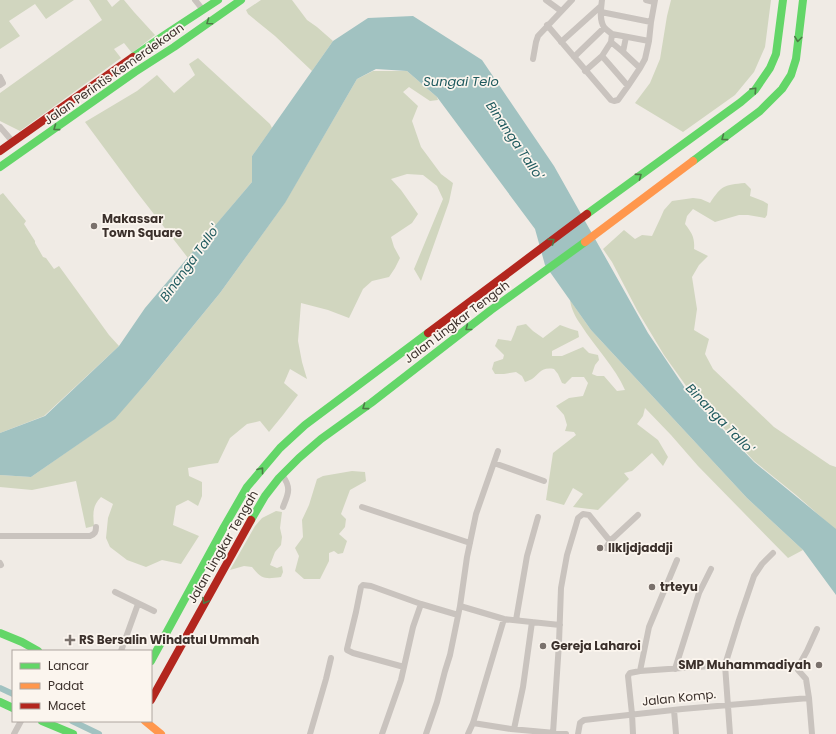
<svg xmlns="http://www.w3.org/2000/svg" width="836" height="734" viewBox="0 0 836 734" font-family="Poppins,sans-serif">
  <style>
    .green { fill: #d1d6bf }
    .water { fill: #a1c2c1 }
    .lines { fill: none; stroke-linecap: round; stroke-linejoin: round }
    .canal { stroke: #a1c2c1; stroke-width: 6 }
    .street { stroke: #c9c3be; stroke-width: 6 }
    .fast { stroke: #63d668; stroke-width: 8 }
    .slow { stroke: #ff974d; stroke-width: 8 }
    .jam { stroke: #b3261e; stroke-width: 8 }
    .oneway { stroke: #4d7b46 }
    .poi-dot { fill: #7a716c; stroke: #fbf5ee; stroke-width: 1.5 }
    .labels { text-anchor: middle; stroke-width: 3.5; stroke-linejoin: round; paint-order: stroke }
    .street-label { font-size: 12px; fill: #3b302b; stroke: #fbf5ee }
    .poi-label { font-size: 12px; font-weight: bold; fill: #3b302b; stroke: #fbf5ee; text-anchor: start }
    .water-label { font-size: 13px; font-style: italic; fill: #1f5a5e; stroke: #fbf5ee }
  </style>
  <rect width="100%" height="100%" fill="#f0ebe5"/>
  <!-- green -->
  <path class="green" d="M0,0h74l-28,19 -11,-15 -26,17 11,15 -20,13z
    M89,0h18l5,7 8,-7h4l10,12 21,23 -23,18 -8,-10 -10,6 7,9 -101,73 -20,-10v-28l102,-73z
    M261,0h31l15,20 10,7 16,14 -21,30 -37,-35 -27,-22 -2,-4z
    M671,0h100l-6,47 -11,25 -19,23 -52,37 -48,-29 15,-20 10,-24 7,-43z
    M198,58l72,66 2,4 -20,28v26l-64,76 -52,-67 -51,-69 52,-31 20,-16 17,18 21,-18 -6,-11z
    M373,71h34l30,26 1,3 -8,1 -21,-14 -6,5 15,14 -6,15 9,26 20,27 12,9 -4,19 -28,79 -7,-12 29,-70 -6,-13 -14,-11 -16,-1 -16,5 10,11 17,24 -6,9 -21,14 3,10 6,11 -5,10 -6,9 -17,4 -9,8 -14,29 -21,-8 -27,-7 -3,38 4,21 5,17 -17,-10 -6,14 14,12 -15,20 -14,17 -9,-11 -13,3 -17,14 -12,25 -8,1 -22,4 1,8 13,6v14l-4,10 -10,-6 -12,6 -3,19 26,11 -18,28 -19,-4 -16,7 -19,-7 -17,-13 -4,-9 2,-20 5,-14 -12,-7c-9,9 -8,17 -7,29l-8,2 -10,-47 -44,9 -32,-3v-12l31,2 83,-58 34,-38 72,-88 64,-89 73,-125z
    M745,183l6,6 -1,7 13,5 5,3 -1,11 -2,3 -17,-3h-9l-24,7 -22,-13 -6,7 -2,8c7,9 10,14 9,25l14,7 -9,9 -7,12 5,32 -3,21 15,9 -4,15 8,15 61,58 56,38 6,2v63l-40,-35 -42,-34 -65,-71 -25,-35 -27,-45 -25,-48 -9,-13 21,-19 11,9 7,-4 10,1 8,-17 4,-9 8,-9 21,-3 8,1 9,4c12,-18 14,-18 35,-20z
    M3,193l23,28 -2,3 11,17v2l8,14 3,1 8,11 5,-3 50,69 10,11 -75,70 -44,17v-238z
    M570,300l21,30 156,168 56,52 -15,8 -90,-92 -27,-31 -26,-27 -2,8 -6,8 21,16 10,17 -5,9 -11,-13 -20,18 -8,2 5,6 -31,31 -25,-3 10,-13 -10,-6 -9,17 -18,-5 7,-47 23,-18 -2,-3 -9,-1 2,-6 -3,-10 -8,-9 13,-8 14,-2 5,-13 -4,-6h-12l-7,7 -3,-1 -4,-9 -4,-5c-14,-2 -13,4 -22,10 -2,1 -4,2 -7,3l-3,-6 -6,-4 -12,2h-9l-3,-5 2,-7 9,-3 1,-4 -9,-9 3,-7 13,2 3,-7 3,-8 9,-2 7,7 10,7 17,-13 11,4 7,2 1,6 -27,14v5h10l21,-9 6,6 9,2 1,5 -4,5 -3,9 5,2h7l13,15 8,-1c-10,-23 -30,-43 -44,-65 -5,-7 -10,-16 -11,-25z
    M352,471l13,1 1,9 -16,9 -9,24 5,5 -1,8 -6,7 8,7 -4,12 -5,1 -4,-3 -5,2v8l-9,18h-16l-9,-8 4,-15 -4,-8 8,-11 -1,-17 7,-15 8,-26 6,-3z
    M276,511l6,1 -2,16 2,9 -1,8 -6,7 -5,13 7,3 5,-2 1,6 -2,5c-15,2 -19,3 -29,-10l-8,-1 -14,4 25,-44 7,-8z"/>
  <!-- water -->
  <path class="water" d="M413,16c23,15 46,29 69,44l72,106 94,167 41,61 65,68 82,67v66l-33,-45 -56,-52 -156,-168 -46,-65 -10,-36 -98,-132 -30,-26 -31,-2 -19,10 -72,124 -65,90 -72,88 -33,38 -84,58 -31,-2v-42l45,-17 74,-70 26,-38 107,-126v-26l81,-115 35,-23z"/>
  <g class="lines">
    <!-- canal -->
    <path class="canal" d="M0,688l13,6
      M72,721l27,13"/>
    <!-- street -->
    <path class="street" d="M195,0l8,10
      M546,0l15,11
      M602,0c-1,8 -3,20 2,27 2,3 6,5 8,7l-1,8 12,10 17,16
      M646,0l8,2
      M601,12l50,10
      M547,25l64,75 3,1 4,-1 10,-14 12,-18 5,-9 4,-18 2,-19 4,-22
      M612,34l37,7
      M561,42l40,-36
      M623,52l3,-15
      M602,56l26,30
      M574,57l30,-29
      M533,59l3,-17 2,-6 34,-36
      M585,71l17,-15 9,-14
      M0,77l3,6 -3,2
      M0,127l13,15
      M498,451l-22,63 -9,43 -7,49 44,13 56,6
      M494,463l50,18
      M282,475c10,13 6,19 1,32
      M362,507l108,36
      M0,536h90c5,-2 6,-4 6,-9
      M606,548l4,-7 28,-26
      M0,563l1,2
      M115,592l39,19
      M516,620l11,-64 11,-39
      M121,651l17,-47
      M725,665l14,-45 15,-44 8,-12 11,-11
      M404,667l-51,-14 -6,-3v-1l9,-37 5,-25 2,-2 8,1 50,18 37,11
      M675,669l24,-76 12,-24
      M640,671l9,-44 28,-67
      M809,698l-3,-19 -8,-9v-3l9,-16 10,-22
      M674,710l2,24
      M473,723l38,6 55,5
      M514,729l9,-42 9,-65
      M553,733l6,-90 2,-55 6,-33 9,-30 2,-7 5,-4 6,1 21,26
      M14,734l7,-13
      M310,734l16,-55 5,-21
      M382,734l19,-54 12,-53 8,-23
      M426,734l11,-32 8,-31 5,-16 10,-49
      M468,734l5,-11 31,-104
      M578,734l2,-11 4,-3 98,-11 127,-11 3,36
      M633,734l-1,-20 -4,-38 2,-3 10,-2 85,-6 5,69"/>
    <!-- fast -->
    <path class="fast" d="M133,57l33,-23 52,-34
      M693,161l67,-50 22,-22 9,-14 5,-16 7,-59
      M0,167l135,-95 39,-25 67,-47
      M587,214l154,-112 14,-12 15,-22 6,-14 7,-54
      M251,520l14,-24 14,-18 20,-20 22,-19 50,-36 120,-93 94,-68
      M0,633l22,9 16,9
      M151,661l73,-134 23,-40 33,-39 25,-23 123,-92
      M0,702l13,6
      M42,721l31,13"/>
    <!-- slow -->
    <path class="slow" d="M585,242l108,-81
      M145,721l16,13"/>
    <!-- jam -->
    <path class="jam" d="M0,151l133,-94
      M428,333l159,-119
      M151,700l100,-180"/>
  </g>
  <!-- one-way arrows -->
  <defs><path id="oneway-chevron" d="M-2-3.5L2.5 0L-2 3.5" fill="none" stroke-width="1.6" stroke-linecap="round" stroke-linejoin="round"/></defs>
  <g class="oneway">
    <use href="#oneway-chevron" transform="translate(209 22) rotate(145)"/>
    <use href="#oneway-chevron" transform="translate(798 39) rotate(97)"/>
    <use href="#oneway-chevron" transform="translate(754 90) rotate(-47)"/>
    <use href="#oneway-chevron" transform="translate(56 128) rotate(144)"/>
    <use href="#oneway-chevron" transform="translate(724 138) rotate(143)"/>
    <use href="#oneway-chevron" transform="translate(639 176) rotate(-36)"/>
    <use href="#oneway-chevron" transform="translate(552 241) rotate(-37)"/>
    <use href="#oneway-chevron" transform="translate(468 328) rotate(142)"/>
    <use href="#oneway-chevron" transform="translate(365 407) rotate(144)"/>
    <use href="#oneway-chevron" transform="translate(261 470) rotate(-52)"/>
    <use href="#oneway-chevron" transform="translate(205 601) rotate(119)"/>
  </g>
  <!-- markers -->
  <g class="poi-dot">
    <circle cx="94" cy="226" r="4"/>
    <circle cx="600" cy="548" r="4"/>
    <circle cx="652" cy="587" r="4"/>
    <path d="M68 634h4v4h4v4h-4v4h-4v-4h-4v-4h4z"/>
    <circle cx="543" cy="646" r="4"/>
    <circle cx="819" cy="665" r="4"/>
  </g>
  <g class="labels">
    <!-- street labels -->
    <g class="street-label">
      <text transform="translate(114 74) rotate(-35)" y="4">Jalan Perintis Kemerdekaan</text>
      <text transform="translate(457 322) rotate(-37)" y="4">Jalan Lingkar Tengah</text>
      <text transform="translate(223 547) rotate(-60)" y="4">Jalan Lingkar Tengah</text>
      <text transform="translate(679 698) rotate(-6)" y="4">Jalan Komp.</text>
    </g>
    <!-- poi labels -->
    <g class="poi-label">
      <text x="102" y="223">Makassar<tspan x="102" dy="14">Town Square</tspan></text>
      <text x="608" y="552">llkljdjaddji</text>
      <text x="660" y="591">trteyu</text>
      <text x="79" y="644">RS Bersalin Wihdatul Ummah</text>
      <text x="551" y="650">Gereja Laharoi</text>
      <text x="811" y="669" text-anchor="end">SMP Muhammadiyah</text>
    </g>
    <!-- water labels -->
    <g class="water-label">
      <text x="461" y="86">Sungai Telo</text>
      <text transform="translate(515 140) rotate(56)" y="5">Binanga Tallo'</text>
      <text transform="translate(189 263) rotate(-54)" y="5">Binanga Tallo'</text>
      <text transform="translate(720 418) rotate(46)" y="5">Binanga Tallo'</text>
    </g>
  </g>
  <!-- legend -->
  <rect x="12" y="650" width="140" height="72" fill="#fbf5ee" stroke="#aea6a0"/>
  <rect x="20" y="663" width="20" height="6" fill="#63d668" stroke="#aea6a0"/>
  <text x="48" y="670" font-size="12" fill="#3b302b">Lancar</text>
  <rect x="20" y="683" width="20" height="6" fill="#ff974d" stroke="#aea6a0"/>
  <text x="48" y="690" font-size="12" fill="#3b302b">Padat</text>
  <rect x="20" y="703" width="20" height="6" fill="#b3261e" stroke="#aea6a0"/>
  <text x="48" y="710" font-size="12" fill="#3b302b">Macet</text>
</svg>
